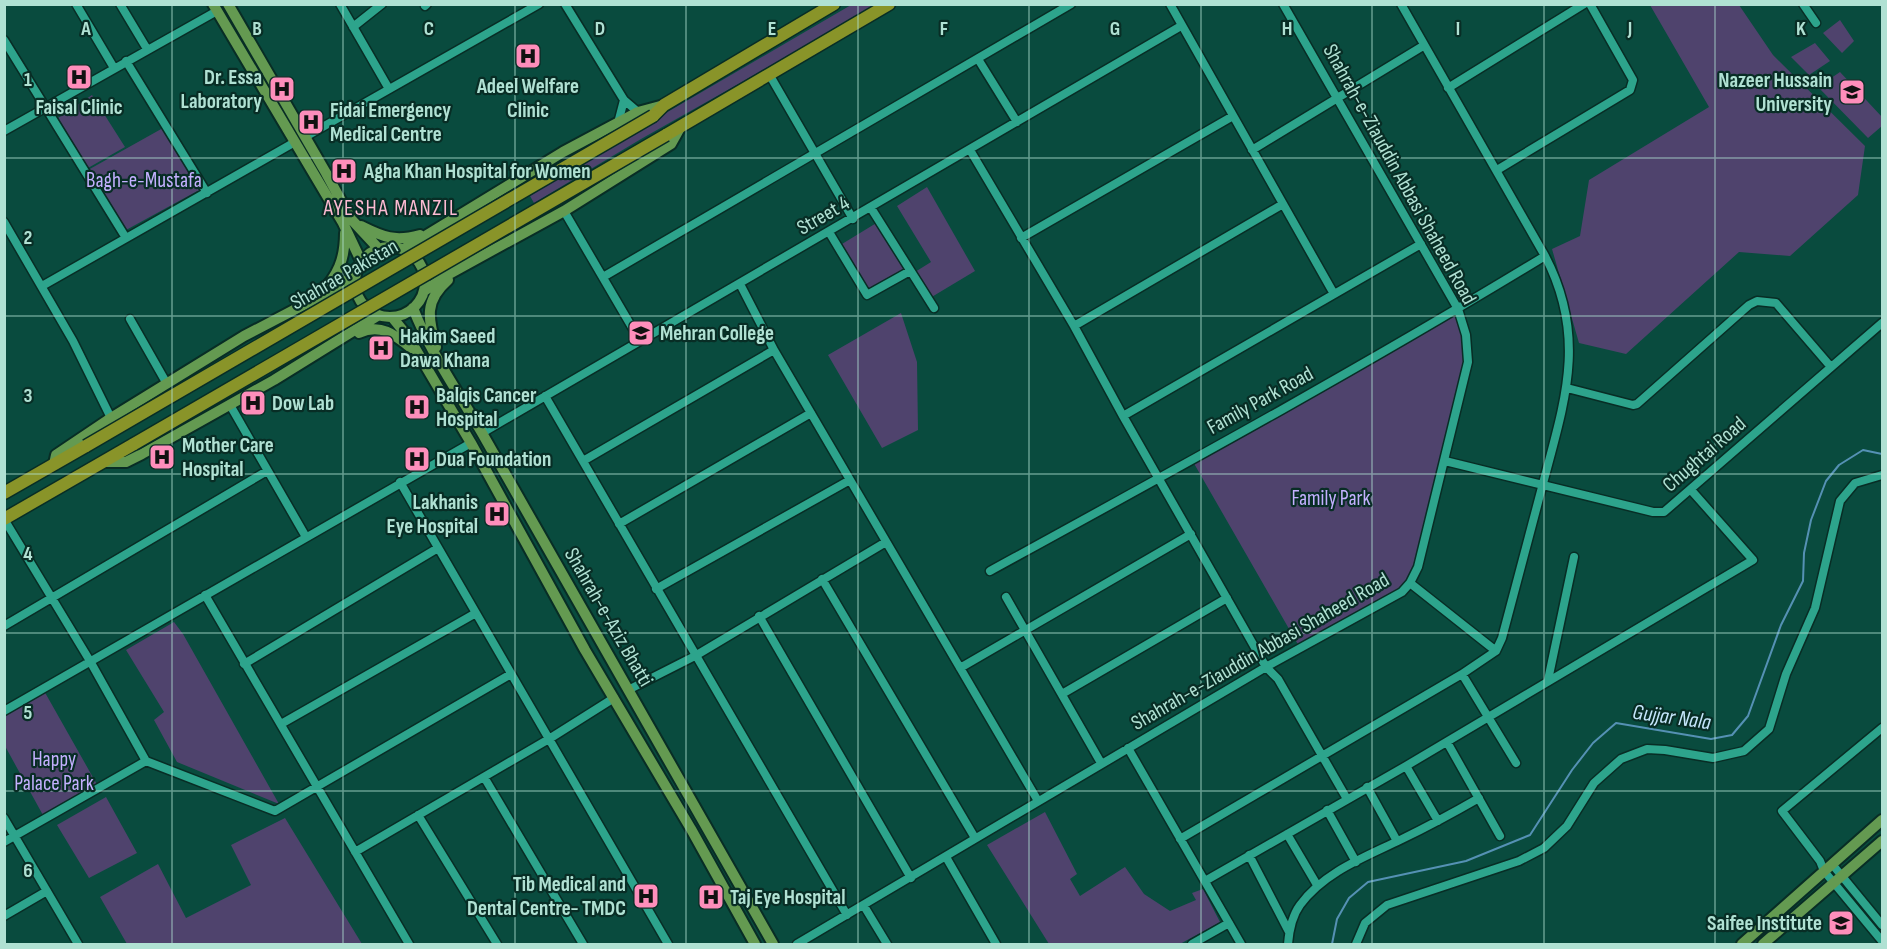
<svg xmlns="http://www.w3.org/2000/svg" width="1887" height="949" viewBox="0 0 1887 949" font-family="'Sofia Sans Condensed',sans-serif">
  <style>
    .green { fill: #4f436d }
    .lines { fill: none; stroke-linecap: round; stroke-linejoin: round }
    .stream { stroke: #5591b4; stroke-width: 2 }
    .minor-casing { stroke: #082d25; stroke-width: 11 }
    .major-casing { stroke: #082d25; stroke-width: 14 }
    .highway-casing { stroke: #082d25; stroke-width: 15 }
    .minor { stroke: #2da48c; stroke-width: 8 }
    .major { stroke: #649a51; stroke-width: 10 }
    .highway { stroke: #899429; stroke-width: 12 }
    .highway-bridge-casing { stroke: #082d25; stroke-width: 15; stroke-linecap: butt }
    .highway-bridge { stroke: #899429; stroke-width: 12 }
    .grid { fill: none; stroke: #b0e1d3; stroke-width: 1.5; stroke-opacity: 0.55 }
    .labels { text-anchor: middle; stroke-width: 4.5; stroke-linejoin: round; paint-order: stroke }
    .poi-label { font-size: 21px; font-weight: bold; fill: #b0e1d3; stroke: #082d25; text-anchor: start }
    .street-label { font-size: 21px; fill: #b0e1d3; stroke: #082d25 }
    .park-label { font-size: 21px; fill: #c4b0ff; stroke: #082d25 }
    .neighbourhood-label { font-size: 22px; letter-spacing: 1.5px; fill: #fcbbd3; stroke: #082d25 }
    .water-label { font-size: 22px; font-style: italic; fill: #c5e6fb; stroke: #082d25 }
    .grid-label { font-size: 20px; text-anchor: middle; font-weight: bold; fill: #b0e1d3; stroke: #082d25; stroke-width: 4.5; stroke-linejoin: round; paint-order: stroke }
  </style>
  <rect width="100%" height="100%" fill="#094b3e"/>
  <!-- green -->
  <path class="green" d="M851,5h27l-237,134 -107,64 -4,-7 122,-75z
    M1650,5h89l34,50 92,91 -7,49 -68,61 -51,-4 -113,102 -47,-11 -27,-94 28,-13 9,-56 120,-73z
    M1840,20l14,21 -12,12 -19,-20z
    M1815,43l15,18 -21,14 -18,-18z
    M1840,72l42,45v9l-14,12 -50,-51z
    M92,95l33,52 -37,21 -30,-50z
    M163,128l38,61 -75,41 -38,-60z
    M927,187l48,84 -45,27 -15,-26 16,-10 -34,-56z
    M878,222l28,47 -37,21 -27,-46z
    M1458,309l10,53 -58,221 -110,65 -108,-188z
    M901,313l16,49 1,68 -36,18 -54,-93z
    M174,622l9,12 96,170 -102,-42 -23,-42 10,-8 -38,-62z
    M43,689l56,99 -55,29 -39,-71 -1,-35z
    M106,797l31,56 -48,25 -32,-53z
    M1045,812l30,58 2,4 -7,5 10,17 45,-29 19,27 26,17 26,-11 -4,-7 11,-4 17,33 -40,22h-131l-62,-99z
    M285,818l77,126h-235l-27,-47 58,-33 28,54 65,-33 -20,-40z"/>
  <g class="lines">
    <!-- stream -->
    <path class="stream" d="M1332,944l5,-25 12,-21 19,-16 98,-21 64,-26 42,-65 21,-27 23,-20 95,16 21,-4 16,-19 33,-91 22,-44 1,-28 7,-33 15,-39 13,-16 24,-15 19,4"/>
    <!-- minor casing -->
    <g class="minor-casing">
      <path id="minor" d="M76,4l38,64
        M120,4l27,45
        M340,4l49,85
        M565,4l59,96 14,12
        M1170,4l164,290
        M1803,4l13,19
        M425,6l2,-2
        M353,27l29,-23
        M4,40l122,198
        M978,59l39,63
        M126,61l81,132
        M769,74l84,145
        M1448,88l136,-84
        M618,123l6,-23
        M4,131l213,-120
        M305,137l234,-133
        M970,150l104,176 49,90 143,251 12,12 69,120
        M1252,150l171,-104
        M1497,170l133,-80 3,-10 -43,-76
        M871,208l63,100
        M564,211l76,130
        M4,222l69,119 38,77
        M829,232l38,63 43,-24
        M1021,238l212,-122
        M603,277l468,-273
        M740,284l34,66 264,451
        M42,286l253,-144
        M130,319l37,65
        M1074,326l209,-122
        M1567,388l66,17 4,-1 112,-99 8,-4 19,2 55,64
        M545,396l302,519
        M230,405l76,132
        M1123,416l298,-172
        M482,433l699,-407
        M583,461l191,-111
        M1445,461l208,51h11l218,-189
        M400,482l268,462
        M4,519l86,142 56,100 129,50 236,-137
        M619,524l192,-111
        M990,571c186,-102 373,-204 555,-315
        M822,579l153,259
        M1410,583l86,68
        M656,589l194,-109
        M205,595l204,349
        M1006,597l95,166
        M759,616l152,262
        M4,626l263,-155
        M244,664l194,-116
        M960,668l231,-134
        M1462,674l54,89
        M1548,680l26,-123
        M628,690l67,-34 191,-114
        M1062,694l165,-96
        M4,711l467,-268
        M281,724l195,-111
        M1882,728l-100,83 38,50 4,10 58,70
        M1447,742l53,94
        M1128,748l113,196
        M1406,766l32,55
        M484,777l99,167
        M1367,787l30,54
        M1327,810l29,52
        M418,815l79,129
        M4,818l74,126
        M1287,834l30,51
        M1180,839l282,-165 34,-23 6,-13c13,-49 26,-98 39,-147 22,-85 48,-151 4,-235l-144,-252
        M4,842l142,-81
        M355,852l194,-113 65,-41
        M1249,855l40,77
        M946,857l50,87
        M1832,864l50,61
        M1205,881l201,-115 347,-206 -62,-70
        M864,906l23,38
        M4,916l43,-25
        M797,944l469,-277 136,-75 8,-9 8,-16 50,-205 -2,-27 -8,-26 -175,-305
        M1192,944l37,-21
        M1288,944c1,-12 4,-28 12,-39 24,-33 65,-48 100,-65 27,-13 53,-27 79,-42
        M1356,944l9,-21 22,-18 132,-44 25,-13 23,-22 27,-43 27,-24 26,-10 18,1 48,8 31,-7 25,-22 17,-55 29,-66 25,-107 15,-18 27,-8"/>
    </g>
    <!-- major casing -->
    <g class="major-casing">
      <path id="major" d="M213,4l130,219 18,38
        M228,4l98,169 25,46 27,29
        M361,226c22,11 34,16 59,9
        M355 282a35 35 0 1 1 70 0a35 35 0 1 1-70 0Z
        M404,249l159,-97 75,-40 26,-7
        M424,291l25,-17 115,-63 107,-67 10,-18
        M320,294c18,-18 25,-35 25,-61
        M413,308c17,44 45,84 69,125l291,511
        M392,317l17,21 62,105 114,207 106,179 64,115
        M359,333c22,-10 36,2 52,15
        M436,347c-8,-29 -12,-46 12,-67
        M103,462h23l16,-8 132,-74 105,-65
        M54,464l2,-9 55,-37 133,-82 92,-48 19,-14
        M1742,944l140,-124
        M1763,944l119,-103"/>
    </g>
    <!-- highway casing -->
    <g class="highway-casing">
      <path id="highway" d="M653,116l11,-11 170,-101
        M666,135l223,-131
        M4,493l82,-47
        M4,519l130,-75"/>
    </g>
    <!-- minor -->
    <use href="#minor" class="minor"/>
    <!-- major -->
    <use href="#major" class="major"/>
    <!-- highway -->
    <use href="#highway" class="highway"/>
    <!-- highway-bridge casing -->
    <g class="highway-bridge-casing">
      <path id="highway-bridge" d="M134,444l532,-309
        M86,446l567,-330"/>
    </g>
    <!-- highway-bridge -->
    <use href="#highway-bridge" class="highway-bridge"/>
  </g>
  <!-- grid -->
  <path class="grid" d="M172,4v940M343,4v940M515,4v940M686,4v940M858,4v940M1029,4v940M1201,4v940M1372,4v940M1544,4v940M1715,4v940M4,158h1878M4,316h1878M4,474h1878M4,633h1878M4,791h1878"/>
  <!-- icons -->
  <defs>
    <g id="hospital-square" transform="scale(1.35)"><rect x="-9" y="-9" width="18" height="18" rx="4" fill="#fe8ebb" stroke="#082d25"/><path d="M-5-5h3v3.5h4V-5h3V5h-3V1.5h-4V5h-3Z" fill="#111"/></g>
    <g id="university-square" transform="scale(1.35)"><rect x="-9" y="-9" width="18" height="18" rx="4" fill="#fe8ebb" stroke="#082d25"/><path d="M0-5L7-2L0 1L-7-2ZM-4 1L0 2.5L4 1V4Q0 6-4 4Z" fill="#111"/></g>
  </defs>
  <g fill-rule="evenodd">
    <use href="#hospital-square" x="528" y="56"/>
    <use href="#hospital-square" x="79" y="77"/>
    <use href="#hospital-square" x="282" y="89"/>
    <use href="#university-square" x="1852" y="92"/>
    <use href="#hospital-square" x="311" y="122"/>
    <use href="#hospital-square" x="344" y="171"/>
    <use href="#university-square" x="641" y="333"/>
    <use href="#hospital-square" x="381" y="348"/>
    <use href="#hospital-square" x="253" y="403"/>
    <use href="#hospital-square" x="417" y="407"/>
    <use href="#hospital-square" x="162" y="457"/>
    <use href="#hospital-square" x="417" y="459"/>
    <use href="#hospital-square" x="497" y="514"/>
    <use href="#hospital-square" x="646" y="896"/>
    <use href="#hospital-square" x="711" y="897"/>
    <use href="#university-square" x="1841" y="923"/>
  </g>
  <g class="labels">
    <!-- poi labels -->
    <g class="poi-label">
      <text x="262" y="84" text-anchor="end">Dr. Essa<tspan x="262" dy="24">Laboratory</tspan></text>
      <text x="1832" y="87" text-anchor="end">Nazeer Hussain<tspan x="1832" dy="24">University</tspan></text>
      <text x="528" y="93" text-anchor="middle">Adeel Welfare<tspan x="528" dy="24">Clinic</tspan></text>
      <text x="79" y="114" text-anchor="middle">Faisal Clinic</text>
      <text x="330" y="117">Fidai Emergency<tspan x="330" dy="24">Medical Centre</tspan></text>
      <text x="364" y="178">Agha Khan Hospital for Women</text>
      <text x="660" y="340">Mehran College</text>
      <text x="400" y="343">Hakim Saeed<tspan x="400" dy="24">Dawa Khana</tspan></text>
      <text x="436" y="402">Balqis Cancer<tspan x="436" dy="24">Hospital</tspan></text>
      <text x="272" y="410">Dow Lab</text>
      <text x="182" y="452">Mother Care<tspan x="182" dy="24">Hospital</tspan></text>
      <text x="436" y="466">Dua Foundation</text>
      <text x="478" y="509" text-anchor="end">Lakhanis<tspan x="478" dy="24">Eye Hospital</tspan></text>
      <text x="626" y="891" text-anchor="end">Tib Medical and<tspan x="626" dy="24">Dental Centre- TMDC</tspan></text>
      <text x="730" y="904">Taj Eye Hospital</text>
      <text x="1822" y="930" text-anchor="end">Saifee Institute</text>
    </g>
    <!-- street labels -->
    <g class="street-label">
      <text transform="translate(1400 174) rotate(61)" y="7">Shahrah-e-Ziauddin Abbasi Shaheed Road</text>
      <text transform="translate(823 215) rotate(-30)" y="7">Street 4</text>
      <text transform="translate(344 274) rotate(-30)" y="7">Shahrae Pakistan</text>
      <text transform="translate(1260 400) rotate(-29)" y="7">Family Park Road</text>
      <text transform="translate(1704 454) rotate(-41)" y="7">Chughtai Road</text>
      <text transform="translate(609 617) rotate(60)" y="7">Shahrah-e-Aziz Bhatti</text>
      <text transform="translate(1260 651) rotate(-30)" y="7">Shahrah-e-Ziauddin Abbasi Shaheed Road</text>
    </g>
    <!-- park labels -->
    <g class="park-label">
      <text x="144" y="187">Bagh-e-Mustafa</text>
      <text x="1331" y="505">Family Park</text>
      <text x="54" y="766">Happy<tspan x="54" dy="24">Palace Park</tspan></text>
    </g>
    <!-- neighbourhood labels -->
    <g class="neighbourhood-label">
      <text x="391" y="215">AYESHA MANZIL</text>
    </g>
    <!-- water labels -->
    <g class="water-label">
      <text transform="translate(1672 716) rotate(8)" y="8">Gujjar Nala</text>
    </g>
  </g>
  <g class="grid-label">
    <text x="86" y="35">A</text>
    <text x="257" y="35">B</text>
    <text x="429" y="35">C</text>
    <text x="600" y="35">D</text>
    <text x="772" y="35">E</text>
    <text x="944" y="35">F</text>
    <text x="1115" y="35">G</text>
    <text x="1287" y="35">H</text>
    <text x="1458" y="35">I</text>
    <text x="1630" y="35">J</text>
    <text x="1801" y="35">K</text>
    <text x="28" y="86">1</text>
    <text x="28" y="244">2</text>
    <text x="28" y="402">3</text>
    <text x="28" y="560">4</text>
    <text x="28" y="719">5</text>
    <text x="28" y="877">6</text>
  </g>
  <!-- border -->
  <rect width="1887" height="949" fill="none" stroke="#b0e1d3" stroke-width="12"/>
</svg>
